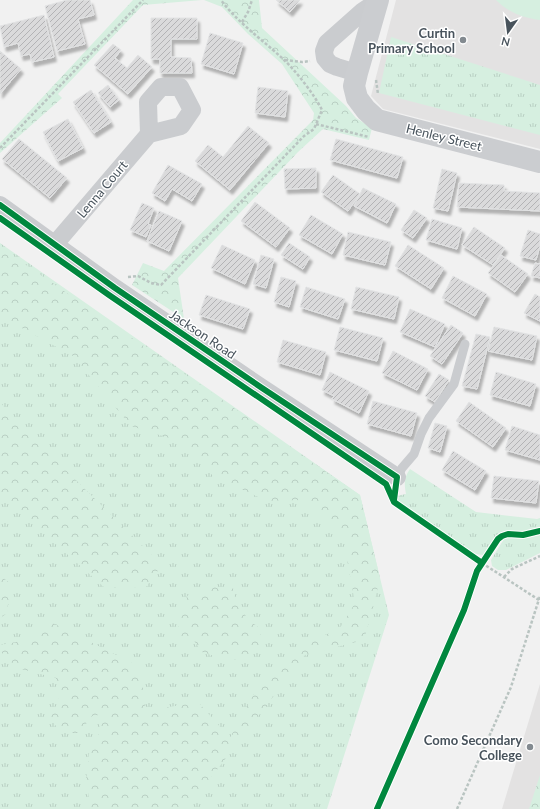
<svg xmlns="http://www.w3.org/2000/svg" width="540" height="809" viewBox="0 0 540 809" font-family="Lato,sans-serif">
  <style>
    .education { fill: #e3e2e2 }
    .grass { fill: url(#grass-tufts) }
    .forest { fill: url(#forest-crowns) }
    .pitch { fill: #d6efe0 }
    .building { fill: url(#building-hatch); stroke: #e2e3e4; filter: url(#shadow) }
    .lines { fill: none; stroke-linecap: round; stroke-linejoin: round }
    .path { stroke: #b9c4c1; stroke-width: 2.5; stroke-dasharray: 3 2; stroke-linecap: butt }
    .lane { stroke: #cacccf; stroke-width: 9 }
    .street { stroke: #cacccf; stroke-width: 18 }
    .secondary { stroke: #cbcdd0; stroke-width: 22 }
    .cycleway-casing { stroke: #fff; stroke-width: 8 }
    .cycleway { stroke: #00873e; stroke-width: 6 }
    .poi-dot { fill: #838a90; stroke: #fff; stroke-width: 1.5 }
    .labels { text-anchor: middle; stroke-width: 3; stroke-linejoin: round; paint-order: stroke }
    .poi-label { font-size: 13px; font-weight: bold; fill: #48535c; stroke: #fff; text-anchor: end }
    .street-label { font-size: 13px; fill: #48535c; stroke: #fff }
  </style>
  <defs>
    <pattern id="grass-tufts" width="24" height="20" patternUnits="userSpaceOnUse"><rect width="24" height="20" fill="#d6efe0"/><path d="M3 7l-1-3M5 7V3M7 7l1-3M15 17l-1-3M17 17v-4M19 17l1-3" fill="none" stroke="#b9cfc3"/></pattern>
    <pattern id="forest-crowns" width="20" height="18" patternUnits="userSpaceOnUse"><rect width="20" height="18" fill="#d6efe0"/><path d="M2 6a3 3 0 1 1 6 0M12 15a3 3 0 1 1 6 0" fill="none" stroke="#b9cfc3"/></pattern>
    <pattern id="building-hatch" width="6" height="6" patternUnits="userSpaceOnUse"><rect width="6" height="6" fill="#dadadb"/><path d="M-1 1l2-2M0 6l6-6M5 7l2-2" fill="none" stroke="#b3b3b5"/></pattern>
    <filter id="shadow"><feDropShadow dx="2.5" dy="4.5" stdDeviation="1" flood-color="#0004"/></filter>
  </defs>
  <rect width="100%" height="100%" fill="#f1f1f1"/>
  <!-- education -->
  <path class="education" d="M396,0h144v149l-157,-40 -12,-13z
    M540,684v125h-38z"/>
  <!-- grass -->
  <path class="grass" d="M391,37l149,48v50l-161,-42z
    M0,243l360,252 29,120 -62,194h-327z
    M410,469l66,43 61,7 3,-1v9l-14,4h-22l-6,4 -14,20 -9,-1 -76,-51 -3,-7 10,-2c-2,-10 -2,-17 4,-25z
    M540,535v18l-34,17h-8l-6,-4 -1,-6 13,-21 4,-1h20z"/>
  <!-- forest -->
  <path class="forest" d="M133,0h69l-59,5 -85,89 4,4 -62,55v-10z
    M204,0h55l3,28 84,78 10,12 16,10 -3,12 -46,-11 -25,23 -120,126 6,41 -52,-34 11,-22 21,8 149,-151 1,-7 -32,-49 -34,-30 -26,-27z
    M0,247l360,248 20,83 -6,26 -10,36 -59,15 -118,154h-96l-5,-29 4,-34 10,-14 -1,-17 -7,1 -13,17h-18l-11,-15 9,-18 -3,-22 -39,-10 -17,-17v-6l32,-6 15,-19 93,47 6,44 52,-9 32,36 32,-59 46,-36 32,-15 15,-25 -9,-49 9,-10 -53,-44 -35,1 -54,-25 -25,-32 -57,-18 -58,-70 -73,-40z
    M0,402l16,19 146,144 -16,22 -41,1 -105,-94z
    M0,575l12,10 -6,29 -6,4z
    M214,587l19,1 3,14 12,17 10,8 5,18 -16,14 -21,1 -24,-8 -10,-14 -10,3c-7,-21 -4,-27 6,-46z
    M540,775v34h-11z"/>
  <!-- pitch -->
  <path class="pitch" d="M496,0h44v20c-17,-2 -32,-8 -44,-20z"/>
  <!-- building -->
  <path class="building" d="M67,0h23l4,15 -16,4 7,25 -28,7 -12,-45z
    M276,0h24l-10,12z
    M44,15l10,42 -22,5 -2,-8 -9,2 -3,-13 -14,4 -4,-21z
    M151,18h46v21h-26v18l20,1 1,15h-32v-14h-9z
    M210,33l33,10 -9,31 -33,-10z
    M113,44l8,6 -6,8 12,10 11,-13 14,12 -24,27 -34,-29z
    M0,51l21,18 -21,25z
    M108,85l11,15 -9,7 -12,-14z
    M258,87l30,4 -3,26 -30,-4z
    M91,90l20,32 -17,11 -21,-31z
    M68,119l15,29 -25,13 -15,-29z
    M248,126l21,17 -39,47 -35,-29 13,-16 15,12z
    M19,139l48,39 -17,20 -48,-39z
    M336,139l67,18 -6,21 -67,-18z
    M168,165l34,19 -10,17 -20,-12 -7,12 -13,-8z
    M316,168v20l-31,1 -1,-20z
    M442,169l15,4 -9,38 -15,-3z
    M333,175l27,19 -12,17 -27,-19z
    M459,183l45,2v6l36,2v18l-83,-4z
    M363,188l33,16 -9,19 -33,-17z
    M255,202l35,26 -14,19 -35,-26z
    M142,203l12,5 -6,16 3,1 -5,12 -16,-7z
    M414,210l13,8 -14,20 -12,-8z
    M159,211l23,10 -13,30 -22,-10z
    M311,215l32,19 -11,20 -33,-19z
    M432,219l30,9 -5,21 -31,-9z
    M474,227l31,21 -12,17 -31,-20z
    M528,230l12,4v12l-4,14 -16,-4z
    M348,232l43,10 -6,23 -42,-10z
    M289,243l21,14 -7,12 -22,-14z
    M222,245l33,15 -10,24 -34,-16z
    M408,245l36,23 -13,21 -36,-23z
    M261,255l13,4 -8,29 -13,-4z
    M501,255l27,19 -13,18 -27,-19z
    M535,263l5,1v14l-9,-2z
    M453,276l34,18 -12,22 -33,-18z
    M281,277l15,4 -7,26 -15,-5z
    M306,287l39,12 -7,20 -38,-12z
    M356,287l43,10 -5,22 -43,-10z
    M535,294l5,3v24l-16,-8z
    M206,295l44,14 -7,20 -44,-14z
    M410,309l35,15 -10,23 -35,-15z
    M451,325l12,8 -21,31 -12,-8z
    M340,327l43,11 -6,23 -43,-11z
    M494,327l43,9 -5,24 -44,-9z
    M476,334l14,3 -13,52 -15,-3z
    M283,340l43,12 -6,23 -43,-13z
    M393,351l35,18 -11,21 -35,-17z
    M330,372l39,19 -10,22 -27,-14 2,-3 -12,-6z
    M496,372l40,12 -6,22 -40,-11z
    M439,374l10,6 -14,22 -10,-6z
    M373,401l44,12 -6,23 -44,-12z
    M469,402l37,26 -13,19 -37,-26z
    M435,423l12,3 -7,26 -12,-4z
    M512,426l28,9v25l-35,-10z
    M453,451l33,20 -11,19 -33,-20z
    M494,476l45,5 -3,22 -45,-5z"/>
  <g class="lines">
    <!-- path -->
    <path class="path" d="M242,22l6,-10 4,-12
      M285,60l17,2 8,-1
      M376,80l2,14
      M316,124l53,13
      M0,148l143,-148
      M128,277l10,-1 13,7 10,2 143,-149 10,-7 8,-19c-8,-16 -26,-39 -39,-51 -20,-19 -45,-36 -62,-59
      M482,563l57,37
      M504,577l8,-8 28,-13
      M457,809l54,-122 29,-91"/>
    <!-- lane -->
    <path class="lane" d="M397,477l5,-9 12,-14 7,-20 8,-16 25,-34 11,-40"/>
    <!-- street -->
    <path class="street" d="M357,73l-20,-6 -7,-3 -5,-6 -1,-7 3,-8 36,-32 14,-9
      M0,205l115,83 147,100 135,89
      M55,244l94,-110 32,-8 11,-16 -12,-23h-19l-13,15 1,32"/>
    <!-- secondary -->
    <path class="secondary" d="M378,0l-21,73 -3,13 3,12 9,12 11,10 163,42"/>
    <!-- cycleway casing -->
    <g class="cycleway-casing">
      <path id="cycleway" d="M0,205l115,83 147,100 135,89 -3,23
        M0,218l109,77 277,189 8,18 88,61
        M377,809l87,-199 13,-39 21,-32 4,-3 6,-2 15,1 17,-4"/>
    </g>
    <!-- cycleway -->
    <use href="#cycleway" class="cycleway"/>
  </g>
  <!-- markers -->
  <g class="poi-dot">
    <circle cx="463" cy="40" r="4"/>
    <circle cx="530" cy="747" r="4"/>
  </g>
  <g class="labels">
    <!-- poi labels -->
    <g class="poi-label">
      <text x="455" y="38">Curtin<tspan x="455" dy="15">Primary School</tspan></text>
      <text x="522" y="745">Como Secondary<tspan x="522" dy="15">College</tspan></text>
    </g>
    <!-- street labels -->
    <g class="street-label">
      <text transform="translate(444 137) rotate(14)" y="5">Henley Street</text>
      <text transform="translate(102 189) rotate(-50)" y="5">Lenna Court</text>
      <text transform="translate(203 334) rotate(34)" y="5">Jackson Road</text>
    </g>
  </g>
  <!-- north arrow -->
  <g transform="translate(508 32) rotate(194)" stroke="#ffffff" stroke-width="3" paint-order="stroke">
  <path d="M0-3L7 15L0 10L-7 15Z" fill="#48535c"/>
  <text y="-6" font-size="11" font-weight="bold" text-anchor="middle" fill="#48535c">N</text>
  </g>
</svg>
